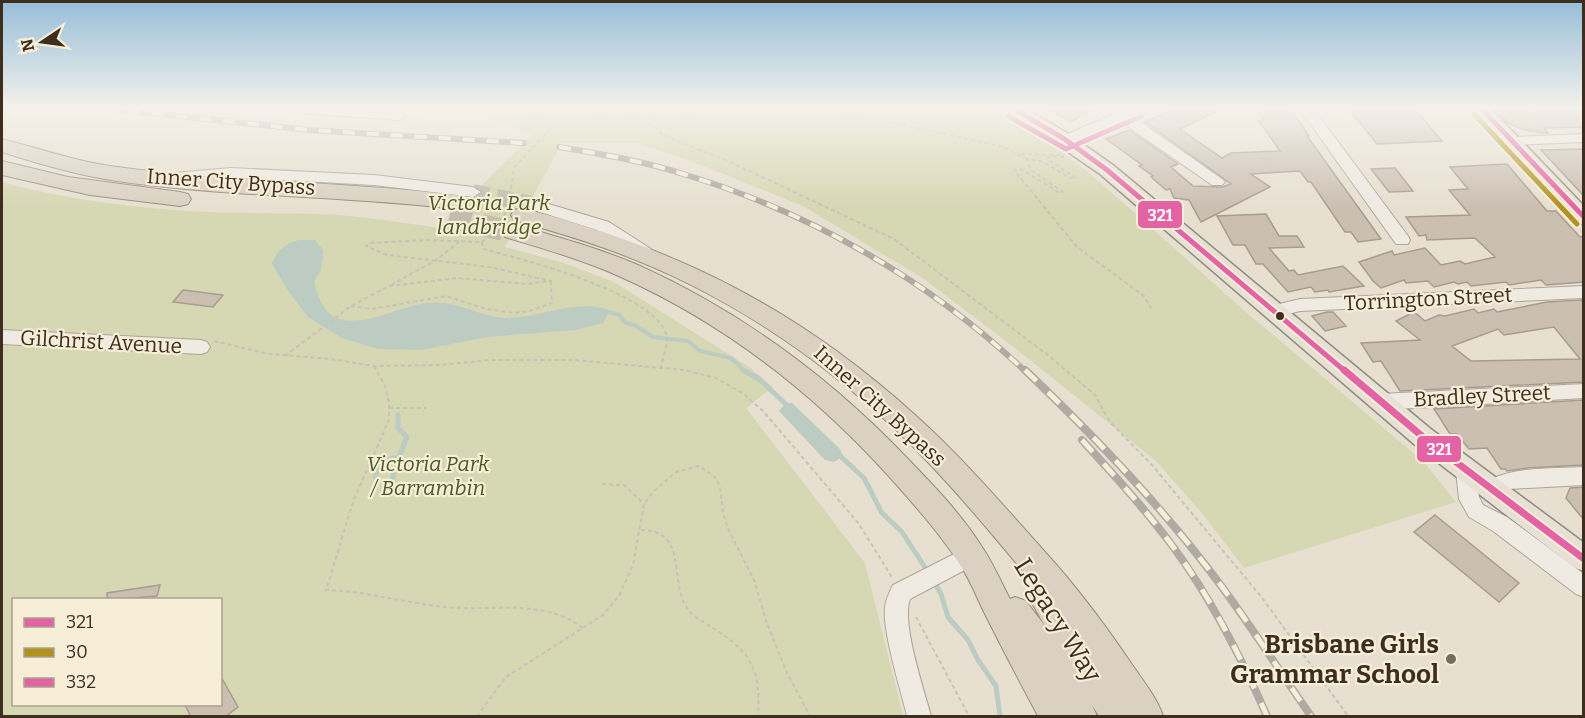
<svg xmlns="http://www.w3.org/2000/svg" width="1585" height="718" viewBox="0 0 1585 718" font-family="Bitter,serif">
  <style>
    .green { fill: #d6d7b3; fill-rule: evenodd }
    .water { fill: #bcccc2 }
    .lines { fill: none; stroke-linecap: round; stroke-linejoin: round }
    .stream-far1 { stroke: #bcccc2; stroke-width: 4 }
    .stream { stroke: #bcccc2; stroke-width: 5 }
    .building { fill: #cbbfb2; stroke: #a89c90; stroke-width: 1.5; fill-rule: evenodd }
    .minor-tunnel { stroke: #c5bcae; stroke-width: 16; stroke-dasharray: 16 8; stroke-linecap: butt }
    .highway-tunnel { stroke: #c5bcae; stroke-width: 22; stroke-dasharray: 22 11; stroke-linecap: butt }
    .minor-casing { stroke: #ada599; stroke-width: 2 }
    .major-casing { stroke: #928b80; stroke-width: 3 }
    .highway-casing { stroke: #928b80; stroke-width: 2 }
    .path { stroke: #c8c2b9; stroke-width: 2; stroke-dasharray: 4 3; stroke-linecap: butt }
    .minor { fill: #efebe3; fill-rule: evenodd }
    .major { fill: #e6e1d4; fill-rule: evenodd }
    .highway { fill: #dad1c2; fill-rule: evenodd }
    .rail-far1-casing { stroke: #afaaa2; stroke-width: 6 }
    .rail-casing { stroke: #afaaa2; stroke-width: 8 }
    .rail-far1 { stroke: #f7eed8; stroke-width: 4; stroke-dasharray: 12; stroke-linecap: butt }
    .rail { stroke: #f7eed8; stroke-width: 5; stroke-dasharray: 16; stroke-linecap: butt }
    .path-bridge { stroke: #c8c2b9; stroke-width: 2; stroke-dasharray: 4 3; stroke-linecap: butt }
    .bus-1-far1-casing { stroke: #f7eed8; stroke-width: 9 }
    .bus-1-casing { stroke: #f7eed8; stroke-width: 11 }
    .bus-2-casing { stroke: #f7eed8; stroke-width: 9 }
    .bus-3-casing { stroke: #f7eed8; stroke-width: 9 }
    .bus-1-far1 { stroke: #e463a4; stroke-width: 5 }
    .bus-1 { stroke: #e463a4; stroke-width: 7 }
    .bus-2 { stroke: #b1921f; stroke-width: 5 }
    .bus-3 { stroke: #e463a4; stroke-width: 5 }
    .bus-dot { fill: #3d2e20; stroke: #f7eed8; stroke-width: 2 }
    .poi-dot { fill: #786c5e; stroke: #f7eed8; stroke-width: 2 }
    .labels { text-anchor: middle; stroke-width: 4.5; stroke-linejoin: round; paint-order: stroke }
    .street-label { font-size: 21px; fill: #3d2e20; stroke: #f7eed8 }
    .park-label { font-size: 21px; font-style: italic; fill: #4d5a26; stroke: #f7eed8 }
    .near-street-label { font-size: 26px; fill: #3d2e20; stroke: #f7eed8 }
    .near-poi-label { font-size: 26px; font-weight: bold; fill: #3d2e20; stroke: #f7eed8; text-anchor: end }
    .line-badge { stroke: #f7eed8; stroke-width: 2 }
    .badge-label { font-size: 16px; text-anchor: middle; font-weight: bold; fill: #fff }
  </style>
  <rect width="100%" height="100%" fill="#e7e0d1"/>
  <!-- green -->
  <path class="green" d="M222,108h767l71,43 33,25 154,137 177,149 32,40 -212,66 -43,-56 -45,-51 -136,-109 -96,-73 -121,-73 -107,-43 -59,-20h-75l-57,104 59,16 50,19 135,85 24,20 -27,21 119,155 38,153h-901v-534c60,16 122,25 185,29 51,3 101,1 152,4 33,3 66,8 100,13l93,-93 -50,-21zM14,600h206v104h-206z"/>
  <!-- water -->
  <path class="water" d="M299,240h16l8,10c0,7 -1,15 -3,22 -2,3 -4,5 -5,8 -1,8 6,24 11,30 22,27 74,-5 101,-7 30,-4 55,16 85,15 31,-2 64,-18 95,-9l2,3 -6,11 -28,7 -88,7 -66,13 -43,-1 -36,-11 -34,-21 -19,-25 -17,-28c4,-13 14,-21 27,-24z
    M786,403h6l48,46 3,7 -9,6 -9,-2 -46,-49z"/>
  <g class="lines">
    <!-- stream-far1 -->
    <path class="stream-far1" d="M609,312l11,3 4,7 12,4 17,11 35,4 12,10 31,7 15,14"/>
    <!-- stream -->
    <path class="stream" d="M743,370l16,9 30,28
      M838,454l26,24 18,35 20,19 26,40
      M375,477l8,-16 16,-4 8,-20 -9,-9v-13
      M392,479l7,-22
      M934,582l7,12 7,23 20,23 10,20 18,26 4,30"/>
  </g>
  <!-- building -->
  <path class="building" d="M1047,108h47l-23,14z
    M1175,108h49l-44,21 42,29 9,-5 49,-2 -21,-30 5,-1 -6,-9 32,-3 19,28h-2l74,103 -23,3 -7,-10h-6l-34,-50h-3l-8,-11 -49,3 19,13 -69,35 -12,-22 -15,-2 -4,-9 -4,1 -15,-13 2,-1 -14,-10 3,-1 -36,-26 23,-9 49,34 -7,3 22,19 29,1 9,-3 -86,-62z
    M1348,108h66l28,33 -65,3z
    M1494,108h29l5,4 56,-4v19l-40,1 4,5h-6l-20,-4 -14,-6z
    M1584,149v47l-43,-46z
    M1507,164l40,47h9l24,26 4,-1v46l-38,3 -5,-5 -32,5 -3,-3 -35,4 -4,-4 -9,2 -4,-2 -20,5 -6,-6 -22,2 -2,-3 -23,8 -8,-7 -14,-19 33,-11 2,4 31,-7 16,17 19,-4 5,3 30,-7 -20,-19 -48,2 -1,-5 -7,1 -13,-19 64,-2 -21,-25 19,-1 -18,-22z
    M1395,168l18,23 -24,1 -18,-23z
    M1266,214l13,22h18l7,11 -35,1 20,23 5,-1 4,5 45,-9 21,20 -35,6 -1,-2 -13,2 -4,-5 -23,5 -25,-28h-7l-11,-19h-12l-16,-29z
    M183,290l40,5 -10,12 -40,-5z
    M1581,300l3,3v79l-184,9 -19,-30 -8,1 -12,-19 59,-3 -24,-19 18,-9 11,9 14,-6 6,1 29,-7 4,4 16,-4 3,3 50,-10zM1554,327l26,32 -109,2 -19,-15 46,-17 6,6z
    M1327,312h6l13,14 -21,5 -13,-15z
    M1584,400v65l-57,3 -20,3 -2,-2h-4l-14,-21 -18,1 -12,-15h-7l-16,-25z
    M1584,487v33l-18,-22 4,-10z
    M1435,515l84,68 -20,19 -85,-70z
    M160,585l-3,11 -50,4v-7z
    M220,675l18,32 -13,10h-34l-6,-12h35z"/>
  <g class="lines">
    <!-- minor-tunnel -->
    <path class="minor-tunnel" d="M473,192l59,12"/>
    <!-- highway-tunnel -->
    <path class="highway-tunnel" d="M449,218l64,14"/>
    <!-- minor casing -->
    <g class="minor-casing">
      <path id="minor" d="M281,108h61l57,4 7,4 -7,4 -111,-8z
        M1127,108h18l-13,8 90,63 3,3 -3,3h-10l-92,-64 -49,22h-10l-2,-3 2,-3z
        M1299,108h14l95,128 2,4 -2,4h-12z
        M1584,134v8l-72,3 -7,-4 7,-4z
        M231,168l143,7 99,12 8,5 -8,5 -99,-12 -107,-6 -36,-1 -57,5 -7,-5 7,-5z
        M532,199l77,23 42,27 2,4 -2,4h-12l-42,-27 -70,-22 -3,-4 3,-4z
        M1584,286v12l-284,13 -27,7 -6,-1 -3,-5 3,-5 33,-8z
        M2,330l199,10 6,2 3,5 -3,5 -6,2 -199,-10z
        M1584,384v14l-204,12 -7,-3 -2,-5 2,-5 7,-3z
        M1466,462l7,3 6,32 4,8 24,12 77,57v23l-8,-3 -83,-63 -24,-14 -10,-18 -3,-28 3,-6z
        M1584,467v18l-75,4 -18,10 -7,-3 -3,-6c12,-25 77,-21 103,-23z
        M970,546l8,3 3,7 -3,7 -68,36c-9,24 14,90 21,117h-24c-6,-25 -25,-86 -22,-109 1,-8 5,-16 8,-22z"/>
    </g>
    <!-- major casing -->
    <g class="major-casing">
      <path id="major" d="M1004,108h21l47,28 42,30 318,264 152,113v28l-9,-3 -161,-124 -314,-270z
        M1472,108h18l94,98v18l-7,-1z"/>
    </g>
    <!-- highway casing -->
    <g class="highway-casing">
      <path id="highway" d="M2,139c39,10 76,23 115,28 115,16 232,14 347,29l8,2 3,5 -3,5 -8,2c-115,-15 -232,-12 -347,-29 -40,-6 -78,-17 -115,-29z
        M2,161l66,16 112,15 8,2 3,5 -3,5 -8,2 -90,-11 -88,-20z
        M522,208c154,40 273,99 392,206 47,42 89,91 131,138 32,35 61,74 88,114 11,16 24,32 30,50h-64l-7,-11 5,11h-59c-17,-32 -34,-64 -50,-96 -10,-19 -17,-39 -29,-57 -21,-32 -48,-62 -74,-91 -75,-82 -162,-149 -264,-195 -37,-17 -77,-28 -116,-40l-3,-5 3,-5 8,-3c42,12 85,24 125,41 104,47 193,113 271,195 26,27 53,55 73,87 11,16 19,35 28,52l5,-2 11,4 19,25 -16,-28 7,-11c-44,-53 -89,-108 -139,-156 -80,-76 -175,-139 -279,-178 -34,-13 -69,-23 -104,-33l-3,-5 3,-5z"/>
    </g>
    <!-- path -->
    <path class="path" d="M472,108l53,4 31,10 44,-6 97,1 75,4 84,-6 145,31 26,13
      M643,118l18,15 18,9 49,19 166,78 155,117 46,39 15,27 42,43 111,134 85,117
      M1021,154l40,1
      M1064,157l-14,-1 -3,3 29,19h-5l-30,-17 -14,-2 4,11 32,22h-5l-37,-23 -7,1 63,77 67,49 8,14
      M391,285l45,-25 23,-18
      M351,306l21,3 74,-13 40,13 29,4 18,-3 19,-7 -1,-21
      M214,341l55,13 62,5 43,7 64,-1 53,-5h84l109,10 32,8 28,16 20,18 95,112 34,55
      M285,356l66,-50 38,-20 69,-8 68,6 25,-3 -61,-14 -103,-12 -21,-9 4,-3 58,-3 54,2 1,7c42,11 163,42 182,82 5,10 -2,25 -4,36
      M374,366l11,20 4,16v18l-35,79 -28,91c41,1 79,13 119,17 48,5 98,-10 139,22
      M389,408h38
      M602,484l22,1 20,19
      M641,530c48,1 27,48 46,78 6,9 17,14 26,20 38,24 48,41 45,88
      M916,617l53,99
      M477,716l29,-39 97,-62 16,-19 14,-31 11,-61 9,-12 23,-20 23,-6 16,11 5,9 3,27 6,18 26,51 11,39 21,52 23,43"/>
    <!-- minor -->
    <use href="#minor" class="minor"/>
    <!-- major -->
    <use href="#major" class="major"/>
    <!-- highway -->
    <use href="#highway" class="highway"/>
    <!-- rail-far1 casing -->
    <g class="rail-far1-casing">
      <path id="rail-far1" d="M104,108l205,22 215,13
        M559,147c42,7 84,14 124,27 127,38 247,107 343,198"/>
    </g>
    <!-- rail casing -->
    <g class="rail-casing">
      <path id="rail" d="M1025,370c63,60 125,124 178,192 39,49 72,103 108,154
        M1082,440c32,35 64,70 92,108 38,52 67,109 93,168"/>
    </g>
    <!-- rail-far1 -->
    <use href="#rail-far1" class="rail-far1"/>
    <!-- rail -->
    <use href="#rail" class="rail"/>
    <!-- path-bridge -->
    <path class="path-bridge" d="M482,242l15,-15 11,-18 6,-41 39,-42"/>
    <!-- bus-1-far1 casing -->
    <g class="bus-1-far1-casing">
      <path id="bus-1-far1" d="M1013,108l53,32 41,30 239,202
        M1481,108l103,109"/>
    </g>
    <!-- bus-1 casing -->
    <g class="bus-1-casing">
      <path id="bus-1" d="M1344,370l79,67 161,122"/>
    </g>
    <!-- bus-2 casing -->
    <g class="bus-2-casing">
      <path id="bus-2" d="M1474,114l103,110"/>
    </g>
    <!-- bus-3 casing -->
    <g class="bus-3-casing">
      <path id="bus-3" d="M1008,116l58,33 76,-33"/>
    </g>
    <!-- bus-1-far1 -->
    <use href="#bus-1-far1" class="bus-1-far1"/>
    <!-- bus-1 -->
    <use href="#bus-1" class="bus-1"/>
    <!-- bus-2 -->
    <use href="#bus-2" class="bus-2"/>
    <!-- bus-3 -->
    <use href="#bus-3" class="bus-3"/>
  </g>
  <!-- sky -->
  <linearGradient id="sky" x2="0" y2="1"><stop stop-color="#96bed9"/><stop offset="0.52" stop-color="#f4f1ea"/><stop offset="1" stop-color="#f4f1ea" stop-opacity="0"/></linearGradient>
  <rect width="1585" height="208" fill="url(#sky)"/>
  <!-- markers -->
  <circle class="bus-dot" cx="1280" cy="316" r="5"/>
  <circle class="poi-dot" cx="1451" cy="659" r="6"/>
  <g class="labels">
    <!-- street labels -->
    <g class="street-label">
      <text transform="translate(231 182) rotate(4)" y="7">Inner City Bypass</text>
      <text transform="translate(1428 299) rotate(-3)" y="7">Torrington Street</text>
      <text transform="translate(101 342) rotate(3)" y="7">Gilchrist Avenue</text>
      <text transform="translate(1482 396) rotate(-3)" y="7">Bradley Street</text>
      <text transform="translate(880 406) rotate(42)" y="7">Inner City Bypass</text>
    </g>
    <!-- park labels -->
    <g class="park-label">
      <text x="489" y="210">Victoria Park<tspan x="489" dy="24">landbridge</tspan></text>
      <text x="428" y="471">Victoria Park<tspan x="428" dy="24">/ Barrambin</tspan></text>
    </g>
    <!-- near-street labels -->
    <g class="near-street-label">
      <text transform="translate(1058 620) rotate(58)" y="9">Legacy Way</text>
    </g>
    <!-- near-poi labels -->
    <g class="near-poi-label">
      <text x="1439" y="653">Brisbane Girls<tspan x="1439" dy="30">Grammar School</tspan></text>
    </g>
  </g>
  <g class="line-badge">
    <rect x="1137" y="200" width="46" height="29" rx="6" fill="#e463a4"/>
    <rect x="1416" y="435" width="46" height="28" rx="6" fill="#e463a4"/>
  </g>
  <g class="badge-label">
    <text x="1160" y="221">321</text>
    <text x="1439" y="455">321</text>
  </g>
  <!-- border -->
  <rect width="1585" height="718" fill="none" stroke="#3d2e20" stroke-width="6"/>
  <!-- legend -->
  <rect x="12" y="598" width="210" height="108" fill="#f7eed8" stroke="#ada18e" stroke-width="1.5"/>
  <rect x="24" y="618" width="30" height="9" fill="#e463a4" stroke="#ada18e" stroke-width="1.5"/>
  <text x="66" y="628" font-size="18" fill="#3d2e20">321</text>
  <rect x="24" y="648" width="30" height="9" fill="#b1921f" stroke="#ada18e" stroke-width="1.5"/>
  <text x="66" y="658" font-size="18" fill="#3d2e20">30</text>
  <rect x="24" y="678" width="30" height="9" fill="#e463a4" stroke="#ada18e" stroke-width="1.5"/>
  <text x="66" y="688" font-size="18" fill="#3d2e20">332</text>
  <!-- north arrow -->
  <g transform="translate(42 42) rotate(257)" stroke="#f7eed8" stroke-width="4.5" paint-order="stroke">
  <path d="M0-4.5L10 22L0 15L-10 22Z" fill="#3d2e20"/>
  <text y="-9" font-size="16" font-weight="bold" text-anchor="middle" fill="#3d2e20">N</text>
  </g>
</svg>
